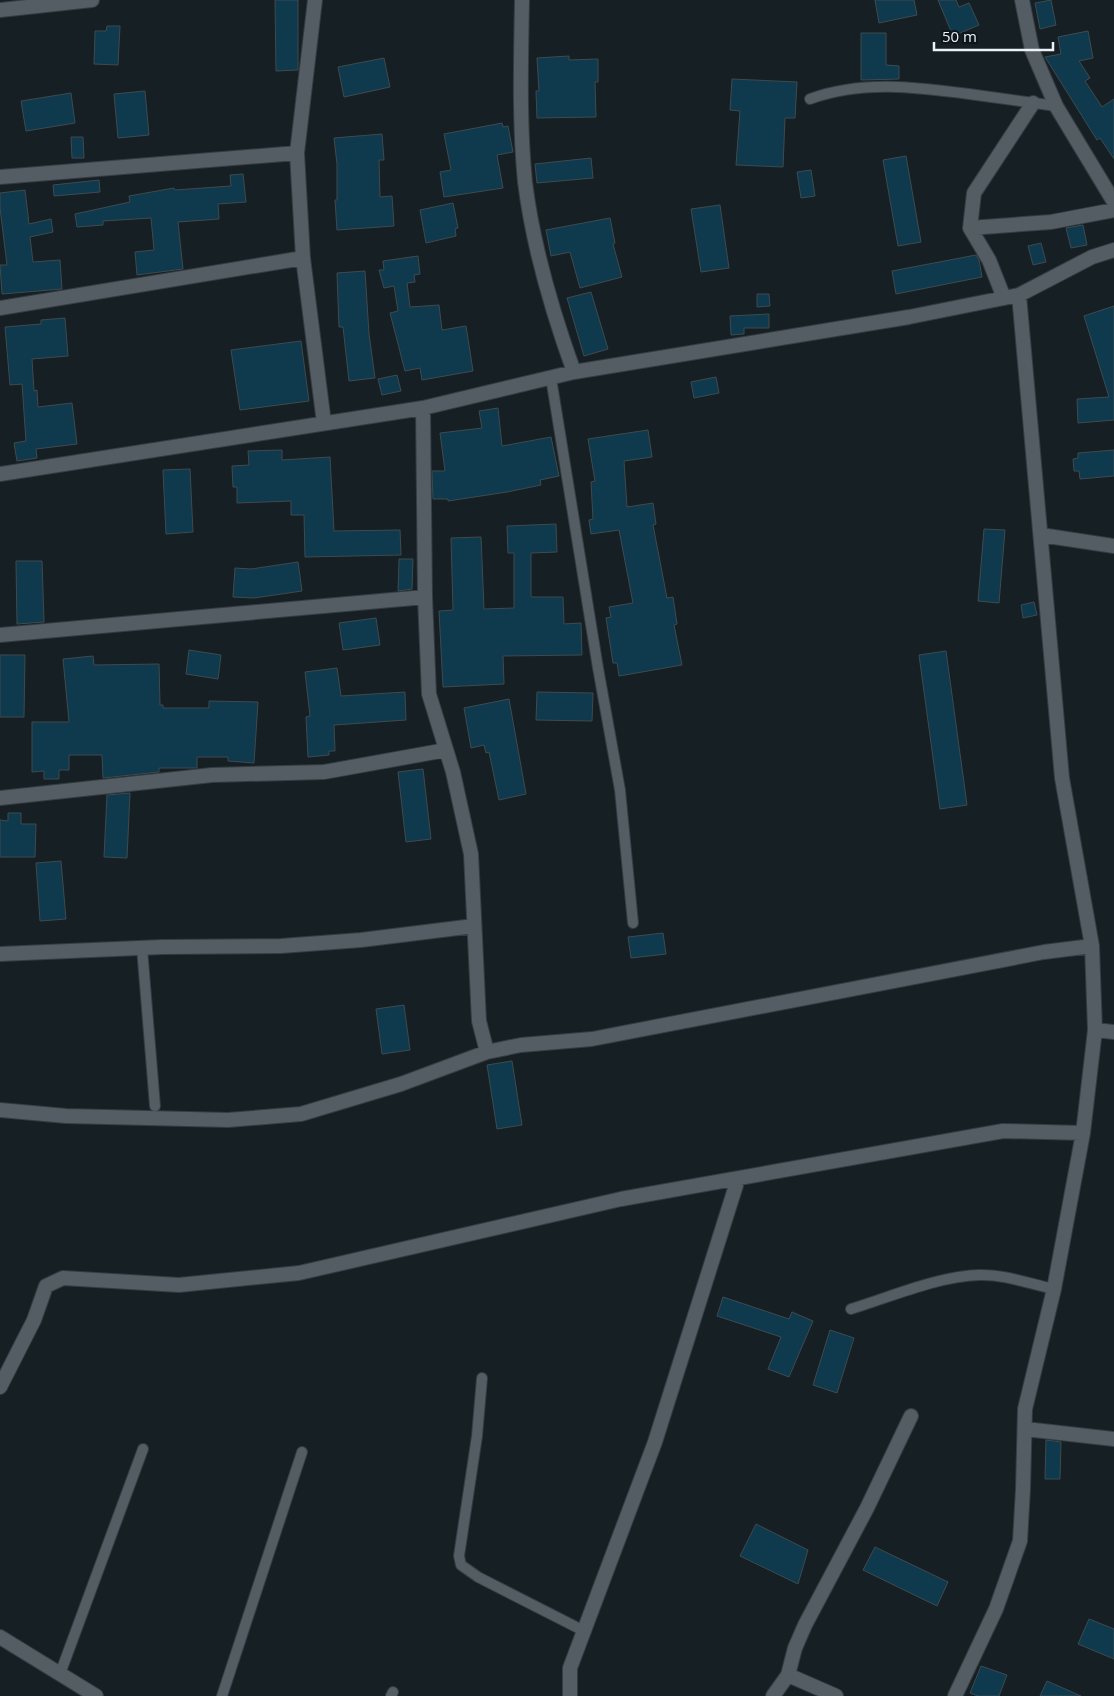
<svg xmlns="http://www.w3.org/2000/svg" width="1114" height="1696" viewBox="0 0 1114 1696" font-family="'Open Sans',sans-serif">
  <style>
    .building { fill: #0f394c; stroke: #3f4a4f }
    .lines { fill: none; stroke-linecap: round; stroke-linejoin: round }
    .service-casing { stroke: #363c41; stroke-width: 12 }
    .minor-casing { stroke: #363c41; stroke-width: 16 }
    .service { stroke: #535d63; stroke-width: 10 }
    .minor { stroke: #535d63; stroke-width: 14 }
  </style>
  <rect width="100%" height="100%" fill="#162024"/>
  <!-- building -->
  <path class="building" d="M275,0h23v70l-22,1z
    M875,0h39l3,15 -38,8z
    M938,0h18l3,7 10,-4 10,22 -26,11z
    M1051,0l5,25 -16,4 -5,-26z
    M107,26h13l-2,39 -24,-1 1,-33h11z
    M1088,31l5,27 -14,3 11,17 -5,3 17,26 12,-8v60l-14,-21 -3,2 -52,-83 16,-3 -3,-17z
    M861,33h25v32l13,1v13l-38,1z
    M569,56v4l29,-1v23h-3l1,35 -59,1 -1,-27h3l-2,-33z
    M384,58l6,29 -46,10 -6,-30z
    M732,79l65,3 -2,36h-10l-2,49 -47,-2 4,-54 -10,-1z
    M145,91l4,44 -31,3 -4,-44z
    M71,93l4,30 -49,8 -5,-30z
    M502,123l1,4 5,-1 5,26 -16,3 6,33 -59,9 -4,-25 11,-2 -7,-36z
    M382,134l2,26h-5l1,37 12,-1 2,30 -57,4 -2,-30h2v-36l-3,-26z
    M71,137h12l1,21h-12z
    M906,156l15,86 -23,4 -15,-86z
    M591,158l2,20 -56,5 -2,-19z
    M811,170l4,26 -14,2 -4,-26z
    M243,174l3,28 -28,2 1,15 -41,3 5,47 -46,6 -2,-23 19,-2 -3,-32 -48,3v4l-26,2 -2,-13 55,-12 -1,-6 45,-8 1,2 56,-4 -1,-11z
    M99,180l1,12 -46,4 -1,-11z
    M25,190l4,34 22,-5 2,13 -23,5 3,25 27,-2 2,29 -60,5 -2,-29h7l-7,-57v-15z
    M453,203l5,25 -3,1 1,7 -30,7 -6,-33z
    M720,205l9,63 -28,4 -10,-63z
    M610,218l5,25 -2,1 9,33 -42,11 -10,-36 -19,4 -5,-26z
    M1083,225l4,20 -16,3 -5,-20z
    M1041,243l5,19 -13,3 -5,-19z
    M976,255l3,5 3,17 -86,17 -4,-23z
    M418,256l2,18 -6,1 1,7 -8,1 3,24 29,-2 3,25 24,-4 7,45 -51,9 -2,-12 -15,3 -15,-58 8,-2 -4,-25 -10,2 -5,-18h5l-1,-9z
    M365,271l4,63 6,44 -26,3 -6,-54h-4l-2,-54z
    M591,292l17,57 -24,7 -17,-58z
    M757,294h12l1,12 -13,1z
    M1114,306v114l-36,3 -1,-24 32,-2 -25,-81z
    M769,314v14h-25v6l-13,1 -1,-19z
    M65,318l3,38 -36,3 2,32 3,-1 1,17 34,-4 5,41 -41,5 1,9 -20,3 -3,-18 12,-2 -4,-57 -12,1 -5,-58 36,-3v-4z
    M301,341l8,60 -69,9 -9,-60z
    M397,375l4,16 -19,4 -4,-16z
    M716,377l3,16 -25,5 -3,-16z
    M498,408l4,38 49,-9 8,39 -19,4 1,5 -34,7 -59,9v-2h-15l-1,-28h13l-5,-38 42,-5 -3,-17z
    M648,430l4,27 -28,4 3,46 26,-4 3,21 -3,1 14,73 6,-1 4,27 -3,1 8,40 -63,11 -2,-13h-4l-7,-45 5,-1 -2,-10 24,-4 -14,-73 -28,4 -2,-14 4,-1 -2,-37 4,-1 -7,-42z
    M282,450v10l48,-3 4,74 66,-1 1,25 -96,2 -1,-42h-13v-14l-54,2v-16h-4l-1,-21 17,-1 -1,-14z
    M1114,450v26l-34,3 -1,-8h-5l-1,-12 5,-1v-5z
    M190,469l3,63 -27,2 -3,-64z
    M556,524l1,28 -26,1v44h32l1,27 17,-1 1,32 -79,1 1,28 -61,3 -4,-76 14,-1 -2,-72 30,-1 3,72 30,-1v-55h-6l-1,-27z
    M984,529l21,1 -6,73 -21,-2z
    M399,559h14l-1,30 -14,2z
    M16,561h26l2,61 -27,2z
    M298,562l4,29 -48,7 -21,-1 2,-29 16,1z
    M1034,602l3,13 -14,3 -2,-13z
    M376,618l4,27 -37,5 -4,-27z
    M189,650l32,5 -3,24 -32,-5z
    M946,651l21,154 -27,4 -21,-154z
    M0,655h25l-1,62h-24z
    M93,656l1,9 65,-1 1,41h3v3h46v-7l49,1 -4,61 -26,-2v-4h-31v11h-38v4l-56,6 -1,-23h-33v15h-10v9h-15v-8l-12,1v-50h37l-6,-63z
    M337,668l4,28 64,-4 1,28 -72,5 1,26h-6v4l-21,2 -2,-40 4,-1 -5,-44z
    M537,692l56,1 -1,28 -56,-1z
    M509,699l17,95 -27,6 -10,-48 -3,1 -2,-8 -13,3 -7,-40z
    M423,769l8,70 -25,3 -8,-70z
    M130,793l-3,65 -23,-1 3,-62z
    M8,813h13v11h15l-1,33h-35v-37l8,1z
    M61,861l5,58 -26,2 -4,-58z
    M663,933l3,21 -35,4 -3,-21z
    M404,1005l6,45 -28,4 -6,-45z
    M512,1061l10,64 -25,4 -10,-64z
    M723,1297l66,22 3,-7 21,9 -24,56 -21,-8 13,-32 -64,-21z
    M830,1330l24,8 -17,55 -24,-8z
    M1046,1440l15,2 -1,37h-15z
    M756,1524l52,26 -10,34 -58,-28z
    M875,1547l73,35 -11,24 -74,-36z
    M1089,1619l25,10v30l-36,-15z
    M981,1666l26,9 -8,21h-21l-8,-3z
    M1047,1681l34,15h-41z"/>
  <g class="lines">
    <!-- service casing -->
    <g class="service-casing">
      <path id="service" d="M810,99c51,-19 106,-12 159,-5 29,4 58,8 87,12
        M551,378l47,290 22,122 13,133
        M142,948l13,158
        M851,1309c39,-12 88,-33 128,-34 25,-1 51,9 75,14
        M482,1378l-5,58 -18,120 2,9 17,12 106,54
        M60,1674l83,-225
        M222,1696l80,-244
        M391,1696l2,-4"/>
    </g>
    <!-- minor casing -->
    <g class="minor-casing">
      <path id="minor" d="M315,0l-18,153 6,105 21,165
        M522,0c-1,60 -3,122 3,182 8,65 27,129 49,190
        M1022,0l10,50 24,56 58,96
        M0,10l92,-10
        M0,177l297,-24
        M970,228l81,-6 63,-12
        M1004,298l-15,-38 -19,-32 4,-35 59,-90
        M0,308l303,-50
        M423,408l2,189 4,97 24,78 18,82 8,167 8,31 34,-7 71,-6 452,-87 48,-6
        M0,474l423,-66 151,-36 335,-55 110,-22 73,-38 22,-7
        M1041,535l73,11
        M0,635l425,-38
        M0,798l212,-23 112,-3 122,-22
        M0,954l162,-7 119,-1 80,-6 113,-14
        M1095,1030l19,2
        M0,1110l66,6 162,4 73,-6 100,-30 86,-32
        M0,1387l34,-67 12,-34 17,-8 116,7 120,-12 322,-74 382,-68 80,2
        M1025,1429l89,10
        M0,1637l96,59
        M788,1675l48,21
        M570,1696v-28l85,-226 83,-263
        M773,1696l15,-21 7,-27 10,-23 62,-117 44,-92
        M955,1696l41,-87 24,-68 3,-52 2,-80 29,-120 29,-156 12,-103 -3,-84 -30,-168 -43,-483"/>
    </g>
    <!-- service -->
    <use href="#service" class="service"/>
    <!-- minor -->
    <use href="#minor" class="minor"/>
  </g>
  <!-- scale -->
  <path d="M934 42v8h119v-8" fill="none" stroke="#ecf2f5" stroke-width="2.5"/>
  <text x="942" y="42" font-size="15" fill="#ecf2f5" stroke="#0d161b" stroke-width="4" paint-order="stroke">50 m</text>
</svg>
